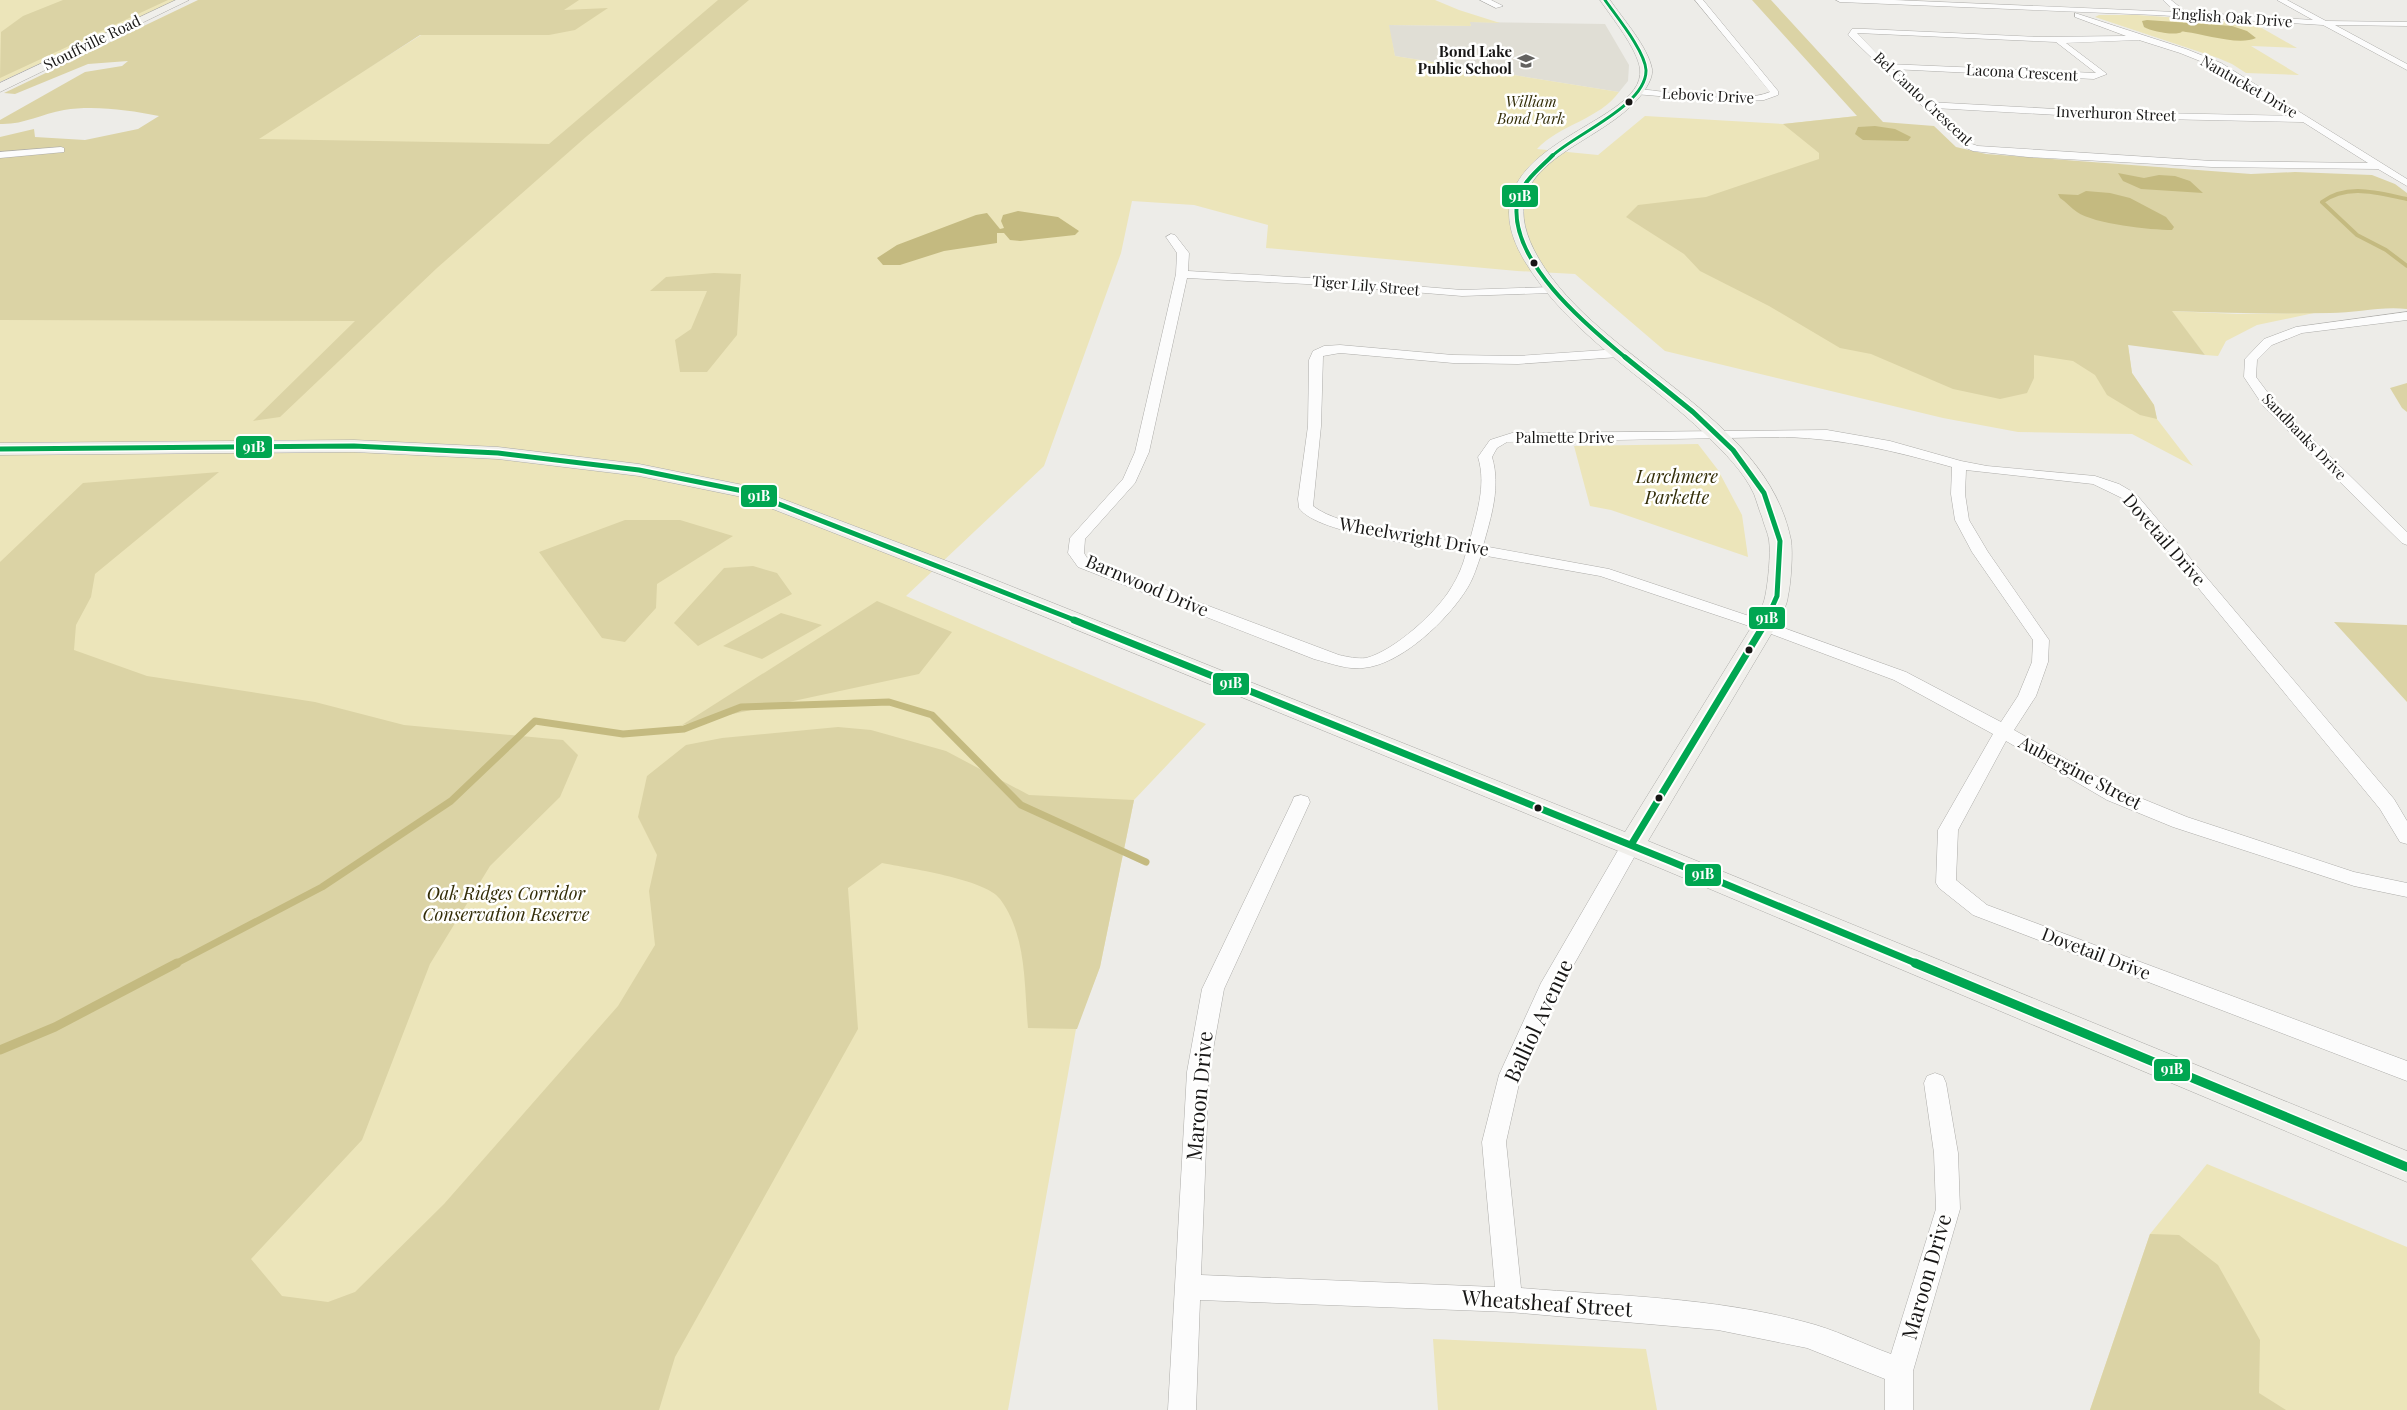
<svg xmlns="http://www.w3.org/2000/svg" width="2407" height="1410" viewBox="0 0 2407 1410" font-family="'Playfair Display',serif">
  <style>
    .built { fill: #e0ded5 }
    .green { fill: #ece5ba }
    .forest { fill: #dbd3a5 }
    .water { fill: #c4ba80 }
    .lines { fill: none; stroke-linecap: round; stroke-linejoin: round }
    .stream-far2 { stroke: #c4ba80; stroke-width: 4 }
    .stream-far1 { stroke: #c4ba80; stroke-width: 7 }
    .stream { stroke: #c4ba80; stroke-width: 9 }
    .street-casing { stroke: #adaca9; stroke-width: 1 }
    .secondary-casing { stroke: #adaca9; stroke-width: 1 }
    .street { fill: #fcfcfc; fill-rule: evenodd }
    .secondary { fill: #f0efeb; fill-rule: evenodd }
    .bus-1-far4-casing { stroke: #fffffe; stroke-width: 5 }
    .bus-1-far3-casing { stroke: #fffffe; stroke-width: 6 }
    .bus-1-far2-casing { stroke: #fffffe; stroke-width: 8 }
    .bus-1-far1-casing { stroke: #fffffe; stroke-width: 11 }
    .bus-1-casing { stroke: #fffffe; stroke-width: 12 }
    .bus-1-far4 { stroke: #00a651; stroke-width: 3 }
    .bus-1-far3 { stroke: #00a651; stroke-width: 4 }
    .bus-1-far2 { stroke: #00a651; stroke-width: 5 }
    .bus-1-far1 { stroke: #00a651; stroke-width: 7 }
    .bus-1 { stroke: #00a651; stroke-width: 9 }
    .bus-dot { fill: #181716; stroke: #fffffe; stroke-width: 2 }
    .labels { text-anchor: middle; stroke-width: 5; stroke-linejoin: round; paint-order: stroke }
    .far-street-label { font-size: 15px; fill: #181716; stroke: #fffffe }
    .far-poi-label { font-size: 15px; font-weight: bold; fill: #181716; stroke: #fffffe; text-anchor: end }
    .far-park-label { font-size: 15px; font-style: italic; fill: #322c07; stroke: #fffffe }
    .park-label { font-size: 18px; font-style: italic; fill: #322c07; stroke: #fffffe }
    .street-label { font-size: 18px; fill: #181716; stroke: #fffffe }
    .near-street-label { font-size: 21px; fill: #181716; stroke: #fffffe }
    .line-badge { stroke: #fffffe; stroke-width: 2 }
    .badge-label { font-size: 14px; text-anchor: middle; font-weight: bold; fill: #fff }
  </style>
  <rect width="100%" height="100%" fill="#edece8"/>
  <!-- built -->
  <path class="built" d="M1469,22l136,2 24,41 -1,16 -9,11 -224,-36 -7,-31 83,1z"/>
  <!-- green -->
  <path class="green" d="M0,0h179l-179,82z
    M477,0h958l24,10 41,13 -30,-1 1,4 -82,-1 6,31 224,36c-19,27 -60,33 -82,57l61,6 47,-39 138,8 74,-8 271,229 4,28 22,32 3,14 36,47 -61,-32 -114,-2 -75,-14 -278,-67 -90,-77 -58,-3 -251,-23 2,-23 -74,-20 -62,-4 -11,52 -77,213 -138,130 300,128 -72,76 -34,167 -24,62 -68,381h-1008v-1112z
    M2099,15h38l116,8 44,25 -46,-2 48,29 -53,-2 -14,-9 -14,-6 -123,-41z
    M2171,311l66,3 77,-1 -57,12 -31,16 -8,15 -13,-1z
    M1698,444l20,26 24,45 6,42 -137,-47 -21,-4 -16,-60z
    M2207,1164l200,83v163h-317l60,-176z
    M1433,1339l213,10 11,61h-219z"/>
  <!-- forest -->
  <path class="forest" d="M63,0h105l-168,78 1,-46 22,-16z
    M198,0h381l-15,10 44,-2 -33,22 -26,5h-129l-161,104 290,5 169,-144h31l-162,136 -150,132 -157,149 -27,4 102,-100 -355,-1v-183l34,-8 1,8 50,3 53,-11 21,-13c-30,-6 -65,-11 -95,-6 -23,4 -41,15 -64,14v-4l85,-48 37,-6 6,-5 -40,3 -73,30 -11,-1z
    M1752,0h19l112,122 51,4 22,21 30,7 265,20 44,-2 77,3 23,9 12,9v116c-26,-3 -51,4 -77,4 -53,1 -106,0 -158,-2l33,44 -77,-10 4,28 22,32 3,14 -17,-4 -33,-20 -12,-20 -22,-14 -39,-6v23l-7,15 -27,6 -47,-10 -82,-35 -31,-6 -71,-42 -69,-35 -16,-17 -58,-37 12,-12 68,-8 113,-38v-6l-36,-29 74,-8z
    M714,273l27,1 -4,61 -30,37h-27l-5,-32 16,-11 16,-38h-57l16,-14z
    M2407,383v29l-5,-4 -12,-20z
    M219,472l-124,102 -4,23 -15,28 -2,25 73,26 168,26 89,23 159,15 15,15 -18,42 -70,69 -60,98 -68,176 -111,119 31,37 46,6 27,-10 89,-88 174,-198 37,-61 -6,-54 8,-36 -19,-38 9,-41 39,-31 36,-7 116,-11 33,3 75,21 83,44 105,5 -34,167 -23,62 -49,-1c-4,-42 -1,-93 -28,-129 -14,-20 -93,-31 -118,-36l-34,25 10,141 -183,328 -16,53h-659v-848l83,-79z
    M625,520h55l53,16 -76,48 -1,24 -31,34 -23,-4 -63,-86z
    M753,566l24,7 15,21 -94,52 -24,-23 50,-55z
    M877,601l75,31 -33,42 -237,51z
    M781,613l41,12 -60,34 -39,-13z
    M2334,622l73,3v77z
    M2150,1234l29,1 39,30 42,75 -1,53 27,17h-196z"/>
  <!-- water -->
  <path class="water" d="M2147,20l85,6 15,5 9,7c-17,8 -52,-4 -70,-6 -7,-1 -2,0 -7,1 -9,2 -28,-2 -35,-6l-2,-6z
    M1875,126l20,3 16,8 -3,4 -45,-1 -8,-6 3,-7z
    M2118,173l26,5 15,-3 16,1 15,5 13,12 -62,-4 -18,-8z
    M2086,191l24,2 20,5 36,19 8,10 -2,3c-21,0 -78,-6 -95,-18 -6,-4 -11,-10 -17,-14l-2,-4 20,1z
    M1018,211l40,6 21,14 -4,4 -55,6 -10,-1 -6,-7h-7v10l-53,8 -44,14h-17l-6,-7 20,-13 79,-30 11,-2 13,16 4,-1 -3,-7 2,-6z"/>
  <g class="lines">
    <!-- stream-far2 -->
    <path class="stream-far2" d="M2407,199c-29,-6 -60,-16 -85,3l35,33 29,15 21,16"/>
    <!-- stream-far1 -->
    <path class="stream-far1" d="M175,964l147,-77 129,-86 84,-80 88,13 61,-5 57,-22 148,-5 43,13 89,90 125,57"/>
    <!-- stream -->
    <path class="stream" d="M0,1050l55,-23 122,-64"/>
    <!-- street casing -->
    <g class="street-casing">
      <path id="street" d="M1480,0h11l12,6 -7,2z
        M1695,0h8l75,91v4l-14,5 -34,2 -95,-8v-4l3,-1c36,3 99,16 132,3z
        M1836,0h58l282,12 -13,-12h8l15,12 127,8 -36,-20h10l39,21 81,1v4l-72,-1 72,39v6l-84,-45 -167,-10 -316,-13z
        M2075,13l111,36 35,14 186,116v7l-29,-17 -166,-2 -184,-10 -55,-6 -7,-3 -118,-113 4,-6h13l173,8 88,-1 -51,-19zM1857,33l199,9 40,31 -209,-9zM2139,40l41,13 35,14 79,49 -183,-4 -183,-10 -36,-33 202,10 13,-5 -41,-31zM1934,108l177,10 192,4 65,41 -156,-2 -234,-15 -6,-2z
        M61,147l3,1v4l-64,6v-6z
        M1171,234l4,1 14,18 -1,18 139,8 135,11 88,-3 6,3 -6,3 -88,3 -135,-11 -140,-7 -38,174 -14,31 -50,56 -1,14 5,8 250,94c9,2 18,4 27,3 28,-7 71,-46 85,-70 7,-11 12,-23 15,-35 -35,-7 -148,-18 -167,-45l-1,-9 10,-73 1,-66 4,-9 11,-5 16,-1 113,10 65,1 101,-7 6,4 -6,4 -101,7 -65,-1 -113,-10 -17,3 -2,70 -8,80c29,23 117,31 156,38 7,-29 18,-58 9,-87l12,-17 22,-7 315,-3 63,11 71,20 26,5 108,10 24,8 17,10 258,305 13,22v23l-7,-2 -20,-33 -254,-309 -33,-16 -127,-14 -1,24 4,26 19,32 61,88 -1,22 -12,34 -22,34 107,60 66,27 167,55 53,11v14l-53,-11 -181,-59 -66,-27 -101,-59 -48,89 -2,50 31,25 420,156v20l-434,-166 -34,-27 -3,-5 2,-53 55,-96 -99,-54 -136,-51 -158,-53 -119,-21c-4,11 -7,22 -13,32 -19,32 -67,78 -105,81 -16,2 -33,-5 -49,-9l-236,-92 -10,-14 2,-15 53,-59 12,-27 41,-178 1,-21 -11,-16zM1786,437c60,2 108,14 166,30l-1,27 4,26 17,32 61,88 -1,22 -14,34 -17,26 -95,-50 -136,-49 -161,-54 -126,-23c8,-29 18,-59 9,-89l5,-9 10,-6z
        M2407,312v8l-105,13 -30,12 -15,15 -1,17 18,24 133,131v13l-5,-2 -138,-136 -20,-30 1,-18 19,-20 32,-12z
        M1301,795l7,2 2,5 -86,187 -15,83 -8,203 294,12 -13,-145 17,-67 42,-92 83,-143 7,-2 7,2 3,5 -82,146 -38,84 -15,67 15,146c94,8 192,9 284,34 29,7 58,22 86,32l45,-145 -2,-56 -10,-70 3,-7 8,-3 8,3 3,7 12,70 2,56 -47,162v39h-28v-31l-78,-31 -89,-18 -209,-18 -309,-12 -4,110h-28l19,-338 15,-83 90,-187 2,-5z"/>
    </g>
    <!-- secondary casing -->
    <g class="secondary-casing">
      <path id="secondary" d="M176,0h13l-189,92v-9z
        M1600,0h10c13,19 38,47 42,69 1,8 -4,16 -8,22 -39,58 -164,68 -105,168 62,104 227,155 252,281 2,13 0,43 -3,56 -1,11 -8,20 -12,30l-128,215 759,310v31l-747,-314 -708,-289 -210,-82 -103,-21 -141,-17 -144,-7 -354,3v-12l354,-3 144,7 141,17 109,22 220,83 657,263 127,-206c5,-10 11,-19 13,-29 3,-14 6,-43 4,-57 -1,-7 -5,-15 -7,-23 -3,-7 -5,-15 -8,-23 -10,-22 -30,-42 -48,-59 -60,-58 -138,-101 -182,-175 -69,-117 123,-132 116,-191 -3,-21 -28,-51 -40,-69z"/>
    </g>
    <!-- street -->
    <use href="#street" class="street"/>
    <!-- secondary -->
    <use href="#secondary" class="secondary"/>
    <!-- bus-1-far4 casing -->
    <g class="bus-1-far4-casing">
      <path id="bus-1-far4" d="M1552,156c23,-22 95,-51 94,-86 -1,-19 -30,-54 -41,-70"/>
    </g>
    <!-- bus-1-far3 casing -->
    <g class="bus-1-far3-casing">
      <path id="bus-1-far3" d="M1553,155c-13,13 -33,28 -36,48 -8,58 69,122 109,155"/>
    </g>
    <!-- bus-1-far2 casing -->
    <g class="bus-1-far2-casing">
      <path id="bus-1-far2" d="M1625,357l68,55 40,38 31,43 16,48 -3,55 -11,25
        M0,449l354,-3 144,7 141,17 109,22 329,129"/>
    </g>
    <!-- bus-1-far1 casing -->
    <g class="bus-1-far1-casing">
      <path id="bus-1-far1" d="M1074,620l596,241 248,103
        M1631,845l136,-225"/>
    </g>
    <!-- bus-1 casing -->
    <g class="bus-1-casing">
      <path id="bus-1" d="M1915,963l492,204"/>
    </g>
    <!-- bus-1-far4 -->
    <use href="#bus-1-far4" class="bus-1-far4"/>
    <!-- bus-1-far3 -->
    <use href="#bus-1-far3" class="bus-1-far3"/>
    <!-- bus-1-far2 -->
    <use href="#bus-1-far2" class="bus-1-far2"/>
    <!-- bus-1-far1 -->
    <use href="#bus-1-far1" class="bus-1-far1"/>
    <!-- bus-1 -->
    <use href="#bus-1" class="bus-1"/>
  </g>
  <!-- icons -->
  <defs>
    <g id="school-bare" transform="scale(1.35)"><path d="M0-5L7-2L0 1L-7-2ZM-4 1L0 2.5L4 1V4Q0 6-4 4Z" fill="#636260" stroke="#fffffe" stroke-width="2.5" paint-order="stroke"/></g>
  </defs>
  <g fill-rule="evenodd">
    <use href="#school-bare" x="1526" y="61"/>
  </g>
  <!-- markers -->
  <g class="bus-dot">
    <circle cx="1629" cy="102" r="4.5"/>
    <circle cx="1534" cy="263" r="4.5"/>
    <circle cx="1749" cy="650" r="4.5"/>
    <circle cx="1659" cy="798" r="4.5"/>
    <circle cx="1538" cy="808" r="4.5"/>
  </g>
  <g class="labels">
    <!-- far-street labels -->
    <g class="far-street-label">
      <text transform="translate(2232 18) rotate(4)" y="5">English Oak Drive</text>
      <text transform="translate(92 43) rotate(-26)" y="5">Stouffville Road</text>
      <text transform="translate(2022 73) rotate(3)" y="5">Lacona Crescent</text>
      <text transform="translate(2249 87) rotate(30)" y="5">Nantucket Drive</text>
      <text transform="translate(1708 96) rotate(3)" y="5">Lebovic Drive</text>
      <text transform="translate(1923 99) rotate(43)" y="5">Bel Canto Crescent</text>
      <text transform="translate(2116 114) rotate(2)" y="5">Inverhuron Street</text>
      <text transform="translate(1366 286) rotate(5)" y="5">Tiger Lily Street</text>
      <text transform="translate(2304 437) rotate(46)" y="5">Sandbanks Drive</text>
      <text x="1565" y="443">Palmette Drive</text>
    </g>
    <!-- far-poi labels -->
    <g class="far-poi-label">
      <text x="1512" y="57">Bond Lake<tspan x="1512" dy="17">Public School</tspan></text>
    </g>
    <!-- far-park labels -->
    <g class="far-park-label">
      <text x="1531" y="107">William<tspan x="1531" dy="17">Bond Park</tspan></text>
    </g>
    <!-- park labels -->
    <g class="park-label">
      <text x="1677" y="483">Larchmere<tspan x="1677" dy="21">Parkette</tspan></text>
      <text x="506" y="900">Oak Ridges Corridor<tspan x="506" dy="21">Conservation Reserve</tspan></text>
    </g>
    <!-- street labels -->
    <g class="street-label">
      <text transform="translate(1414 537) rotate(10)" y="6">Wheelwright Drive</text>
      <text transform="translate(2164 540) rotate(49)" y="6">Dovetail Drive</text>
      <text transform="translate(1147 586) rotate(23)" y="6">Barnwood Drive</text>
      <text transform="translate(2080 773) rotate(28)" y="6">Aubergine Street</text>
      <text transform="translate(2096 954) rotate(21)" y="6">Dovetail Drive</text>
    </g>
    <!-- near-street labels -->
    <g class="near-street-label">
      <text transform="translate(1539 1021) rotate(-65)" y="7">Balliol Avenue</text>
      <text transform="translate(1200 1096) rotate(-85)" y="7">Maroon Drive</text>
      <text transform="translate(1927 1277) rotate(-74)" y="7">Maroon Drive</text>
      <text transform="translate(1547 1304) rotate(4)" y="7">Wheatsheaf Street</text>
    </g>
  </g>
  <g class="line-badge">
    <rect x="1501" y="184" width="38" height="24" rx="5" fill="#00a651"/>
    <rect x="235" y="435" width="38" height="24" rx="5" fill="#00a651"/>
    <rect x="740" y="484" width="38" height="24" rx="5" fill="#00a651"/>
    <rect x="1748" y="606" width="38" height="24" rx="5" fill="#00a651"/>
    <rect x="1212" y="672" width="38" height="24" rx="5" fill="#00a651"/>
    <rect x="1684" y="863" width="38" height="24" rx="5" fill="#00a651"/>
    <rect x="2153" y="1058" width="38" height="24" rx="5" fill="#00a651"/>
  </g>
  <g class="badge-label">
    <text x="1520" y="201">91B</text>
    <text x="254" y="452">91B</text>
    <text x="759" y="501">91B</text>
    <text x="1767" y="623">91B</text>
    <text x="1231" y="688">91B</text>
    <text x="1703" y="879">91B</text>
    <text x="2172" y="1074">91B</text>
  </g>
</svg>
